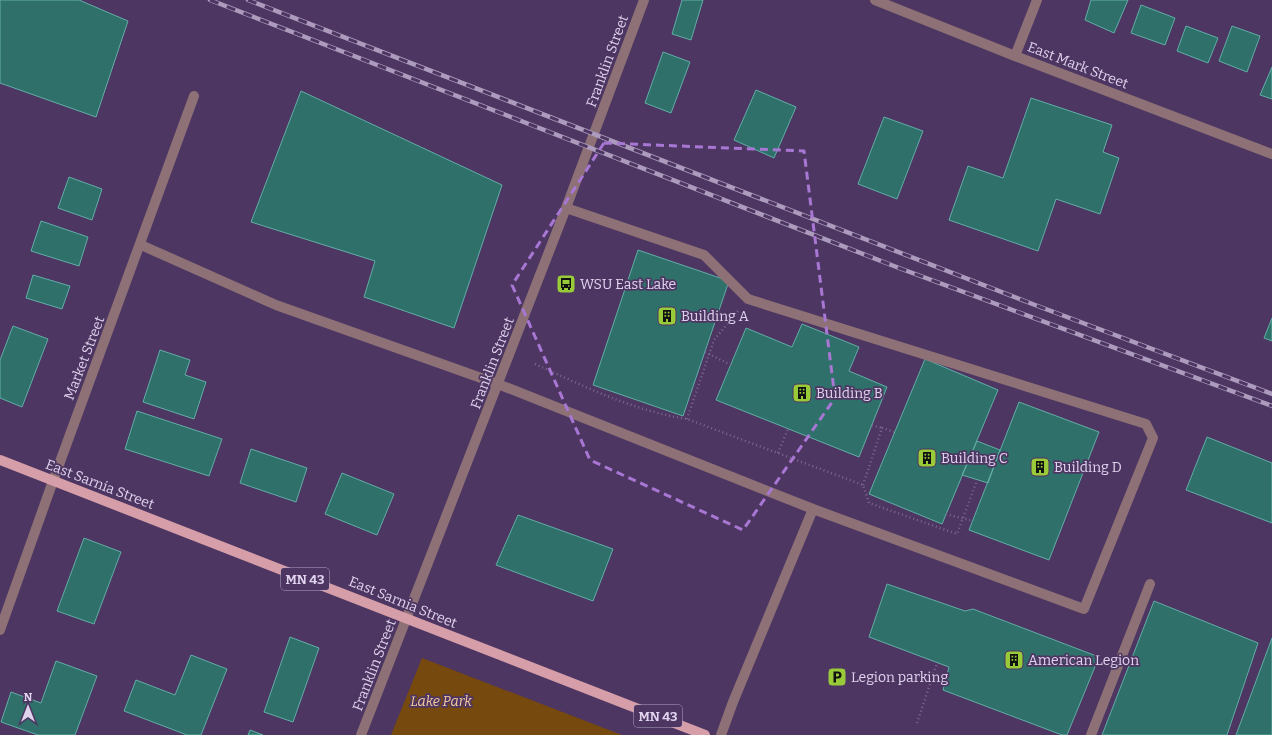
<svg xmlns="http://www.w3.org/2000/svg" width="1272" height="735" viewBox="0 0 1272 735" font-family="Bitter,serif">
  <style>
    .green { fill: #76490e }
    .building { fill: #30706a; stroke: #61aea6 }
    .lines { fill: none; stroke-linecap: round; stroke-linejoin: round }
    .path { stroke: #7c688f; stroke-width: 2.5; stroke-dasharray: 1 3; stroke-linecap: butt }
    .minor { stroke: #8d7176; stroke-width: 10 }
    .major { stroke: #d59ea8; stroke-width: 10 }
    .rail-casing { stroke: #ac9bbc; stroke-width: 4.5 }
    .rail { stroke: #4d3662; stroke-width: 3; stroke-dasharray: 9; stroke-linecap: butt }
    .marked { fill: none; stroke: #a877d4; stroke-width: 3; stroke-dasharray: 8 5; stroke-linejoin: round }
    .labels { text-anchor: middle; stroke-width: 3.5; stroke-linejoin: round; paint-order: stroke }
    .shield { fill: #4d3662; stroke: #b4a4c4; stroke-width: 1 }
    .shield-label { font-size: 13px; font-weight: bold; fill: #e0d3ee }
    .street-label { font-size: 14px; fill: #e0d3ee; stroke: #4d3662 }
    .poi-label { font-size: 14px; fill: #e0d3ee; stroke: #4d3662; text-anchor: start }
    .park-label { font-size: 14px; font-style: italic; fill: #f6ca9c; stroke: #4d3662 }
  </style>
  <rect width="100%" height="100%" fill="#4d3662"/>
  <!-- green -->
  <path class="green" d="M422,658l200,77h-231z"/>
  <!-- building -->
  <path class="building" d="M0,0h79l49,21 -32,96 -96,-34z
    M682,0h21l-12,40 -19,-6z
    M1091,0h37l-14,33 -29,-13z
    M1141,5l34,13 -10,27 -34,-12z
    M1186,26l32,12 -10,25 -31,-12z
    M1232,26l28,10 -13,36 -28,-11z
    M663,52l27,10 -19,51 -26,-10z
    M1272,67v32l-12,-4z
    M756,90l40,17 -22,51 -40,-18z
    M301,91l201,94 -48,143 -90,-31 11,-36 -124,-39z
    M1031,98l81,27 -9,27 16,6 -19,56 -44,-15 -18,52 -89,-31 19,-54 35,12z
    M884,117l39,14 -26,68 -39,-15z
    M69,177l33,12 -10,31 -34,-12z
    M41,221l47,16 -9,29 -48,-15z
    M638,250l91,31 -46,135 -90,-31z
    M33,275l37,11 -8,23 -36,-11z
    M1272,318v23l-8,-3z
    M802,324l57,23 -10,24 38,16 -28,70 -143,-57 30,-72 46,19z
    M13,326l35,13 -26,68 -22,-9v-38z
    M160,350l30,10 -5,15 21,7 -12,37 -51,-17z
    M925,359l73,31 -56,134 -73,-30z
    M1019,402l80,30 -50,128 -80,-30z
    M137,411l85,28 -13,37 -84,-27z
    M1207,437l65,26v60l-86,-33z
    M977,441l23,9 -12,33 -26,-8z
    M251,449l56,19 -11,34 -56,-19z
    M342,473l52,21 -17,41 -52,-21z
    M518,515l95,34 -20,52 -97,-36z
    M84,538l37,14 -27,72 -37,-13z
    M887,584l78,27 8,-2 126,48 -32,78h-5l-119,-45 6,-23 -80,-30z
    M1154,601l104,42 -31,92h-125z
    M290,637l29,11 -26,74 -29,-10z
    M1272,638v97h-36z
    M191,655l36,14 -26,66h-14l-63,-24 12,-31 39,15z
    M56,661l41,15 -22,59h-37l-37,-13 10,-30 30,11z
    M250,730l13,5h-15z"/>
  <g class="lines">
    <!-- path -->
    <path class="path" d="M705,352l26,13
      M535,364c48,22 99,47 152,55l176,66 6,18 88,31 20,-54
      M687,419l27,-79 24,-29
      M872,425l10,3
      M778,453l10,-24
      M863,485l19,-57 12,4
      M946,514l27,7
      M917,723l20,-60"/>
    <!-- minor -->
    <path class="minor" d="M875,0l140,56 257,98
      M1015,56l22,-56
      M141,245l135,60 222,79 315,125 271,100 69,-171 -7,-14 -398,-125 -44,-44 -138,-47
      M0,630l53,-149 141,-385
      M361,735l205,-527 78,-208
      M721,735l12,-33 80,-193
      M1091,735l59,-151"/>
    <!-- major -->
    <path class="major" d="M0,460l705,275"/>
    <!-- rail casing -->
    <g class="rail-casing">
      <path id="rail" d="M210,0l689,268 373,138
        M248,0l787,305 237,89"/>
    </g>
    <!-- rail -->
    <use href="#rail" class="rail"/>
  </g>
  <!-- marked area -->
  <path class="marked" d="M604,143l200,8 31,247 -92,132 -153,-70 -78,-175z"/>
  <!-- icons -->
  <defs>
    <g id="bus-square" transform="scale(1)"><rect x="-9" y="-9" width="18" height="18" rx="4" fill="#98cb37" stroke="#4d3662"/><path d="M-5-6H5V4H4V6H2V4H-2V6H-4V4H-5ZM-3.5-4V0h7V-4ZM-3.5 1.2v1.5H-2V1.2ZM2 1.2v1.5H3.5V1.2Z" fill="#111"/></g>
    <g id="building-square" transform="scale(1)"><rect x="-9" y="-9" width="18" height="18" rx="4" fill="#98cb37" stroke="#4d3662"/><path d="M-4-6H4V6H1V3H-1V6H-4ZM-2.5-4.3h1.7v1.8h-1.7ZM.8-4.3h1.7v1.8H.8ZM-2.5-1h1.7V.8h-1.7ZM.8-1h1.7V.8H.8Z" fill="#111"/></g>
    <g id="parking-square" transform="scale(1)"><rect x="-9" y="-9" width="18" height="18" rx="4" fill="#98cb37" stroke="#4d3662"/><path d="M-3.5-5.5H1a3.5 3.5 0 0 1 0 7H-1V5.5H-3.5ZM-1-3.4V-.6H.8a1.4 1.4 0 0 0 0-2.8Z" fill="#111"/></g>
  </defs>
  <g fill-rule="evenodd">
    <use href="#bus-square" x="566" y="284"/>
    <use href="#building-square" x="667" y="316"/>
    <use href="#building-square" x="802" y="393"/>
    <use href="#building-square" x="927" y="458"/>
    <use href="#building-square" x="1040" y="467"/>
    <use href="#building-square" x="1014" y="660"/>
    <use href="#parking-square" x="837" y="677"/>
  </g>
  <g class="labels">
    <!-- shield labels -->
    <g class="shield">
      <rect x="281" y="568" width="48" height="22" rx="3"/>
      <rect x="634" y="705" width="48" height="22" rx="3"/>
    </g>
    <g class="shield-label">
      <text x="305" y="584">MN 43</text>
      <text x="658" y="721">MN 43</text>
    </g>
    <!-- street labels -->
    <g class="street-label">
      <text transform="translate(607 61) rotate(-70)" y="5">Franklin Street</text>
      <text transform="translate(1078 65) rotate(21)" y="5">East Mark Street</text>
      <text transform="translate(84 358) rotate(-69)" y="5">Market Street</text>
      <text transform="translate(492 363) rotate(-69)" y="5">Franklin Street</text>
      <text transform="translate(100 484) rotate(21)" y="5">East Sarnia Street</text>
      <text transform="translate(403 602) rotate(22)" y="5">East Sarnia Street</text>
      <text transform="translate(374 665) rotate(-69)" y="5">Franklin Street</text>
    </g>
    <!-- poi labels -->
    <g class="poi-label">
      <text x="580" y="289">WSU East Lake</text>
      <text x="681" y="321">Building A</text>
      <text x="816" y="398">Building B</text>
      <text x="941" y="463">Building C</text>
      <text x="1054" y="472">Building D</text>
      <text x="1028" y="665">American Legion</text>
      <text x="851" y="682">Legion parking</text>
    </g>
    <!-- park labels -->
    <g class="park-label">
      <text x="441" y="706">Lake Park</text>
    </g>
  </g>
  <!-- north arrow -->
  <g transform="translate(28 707)" stroke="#4d3662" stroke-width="3" paint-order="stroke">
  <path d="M0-3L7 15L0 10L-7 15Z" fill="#e0d3ee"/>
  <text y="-6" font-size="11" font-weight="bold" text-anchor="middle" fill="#e0d3ee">N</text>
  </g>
</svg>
